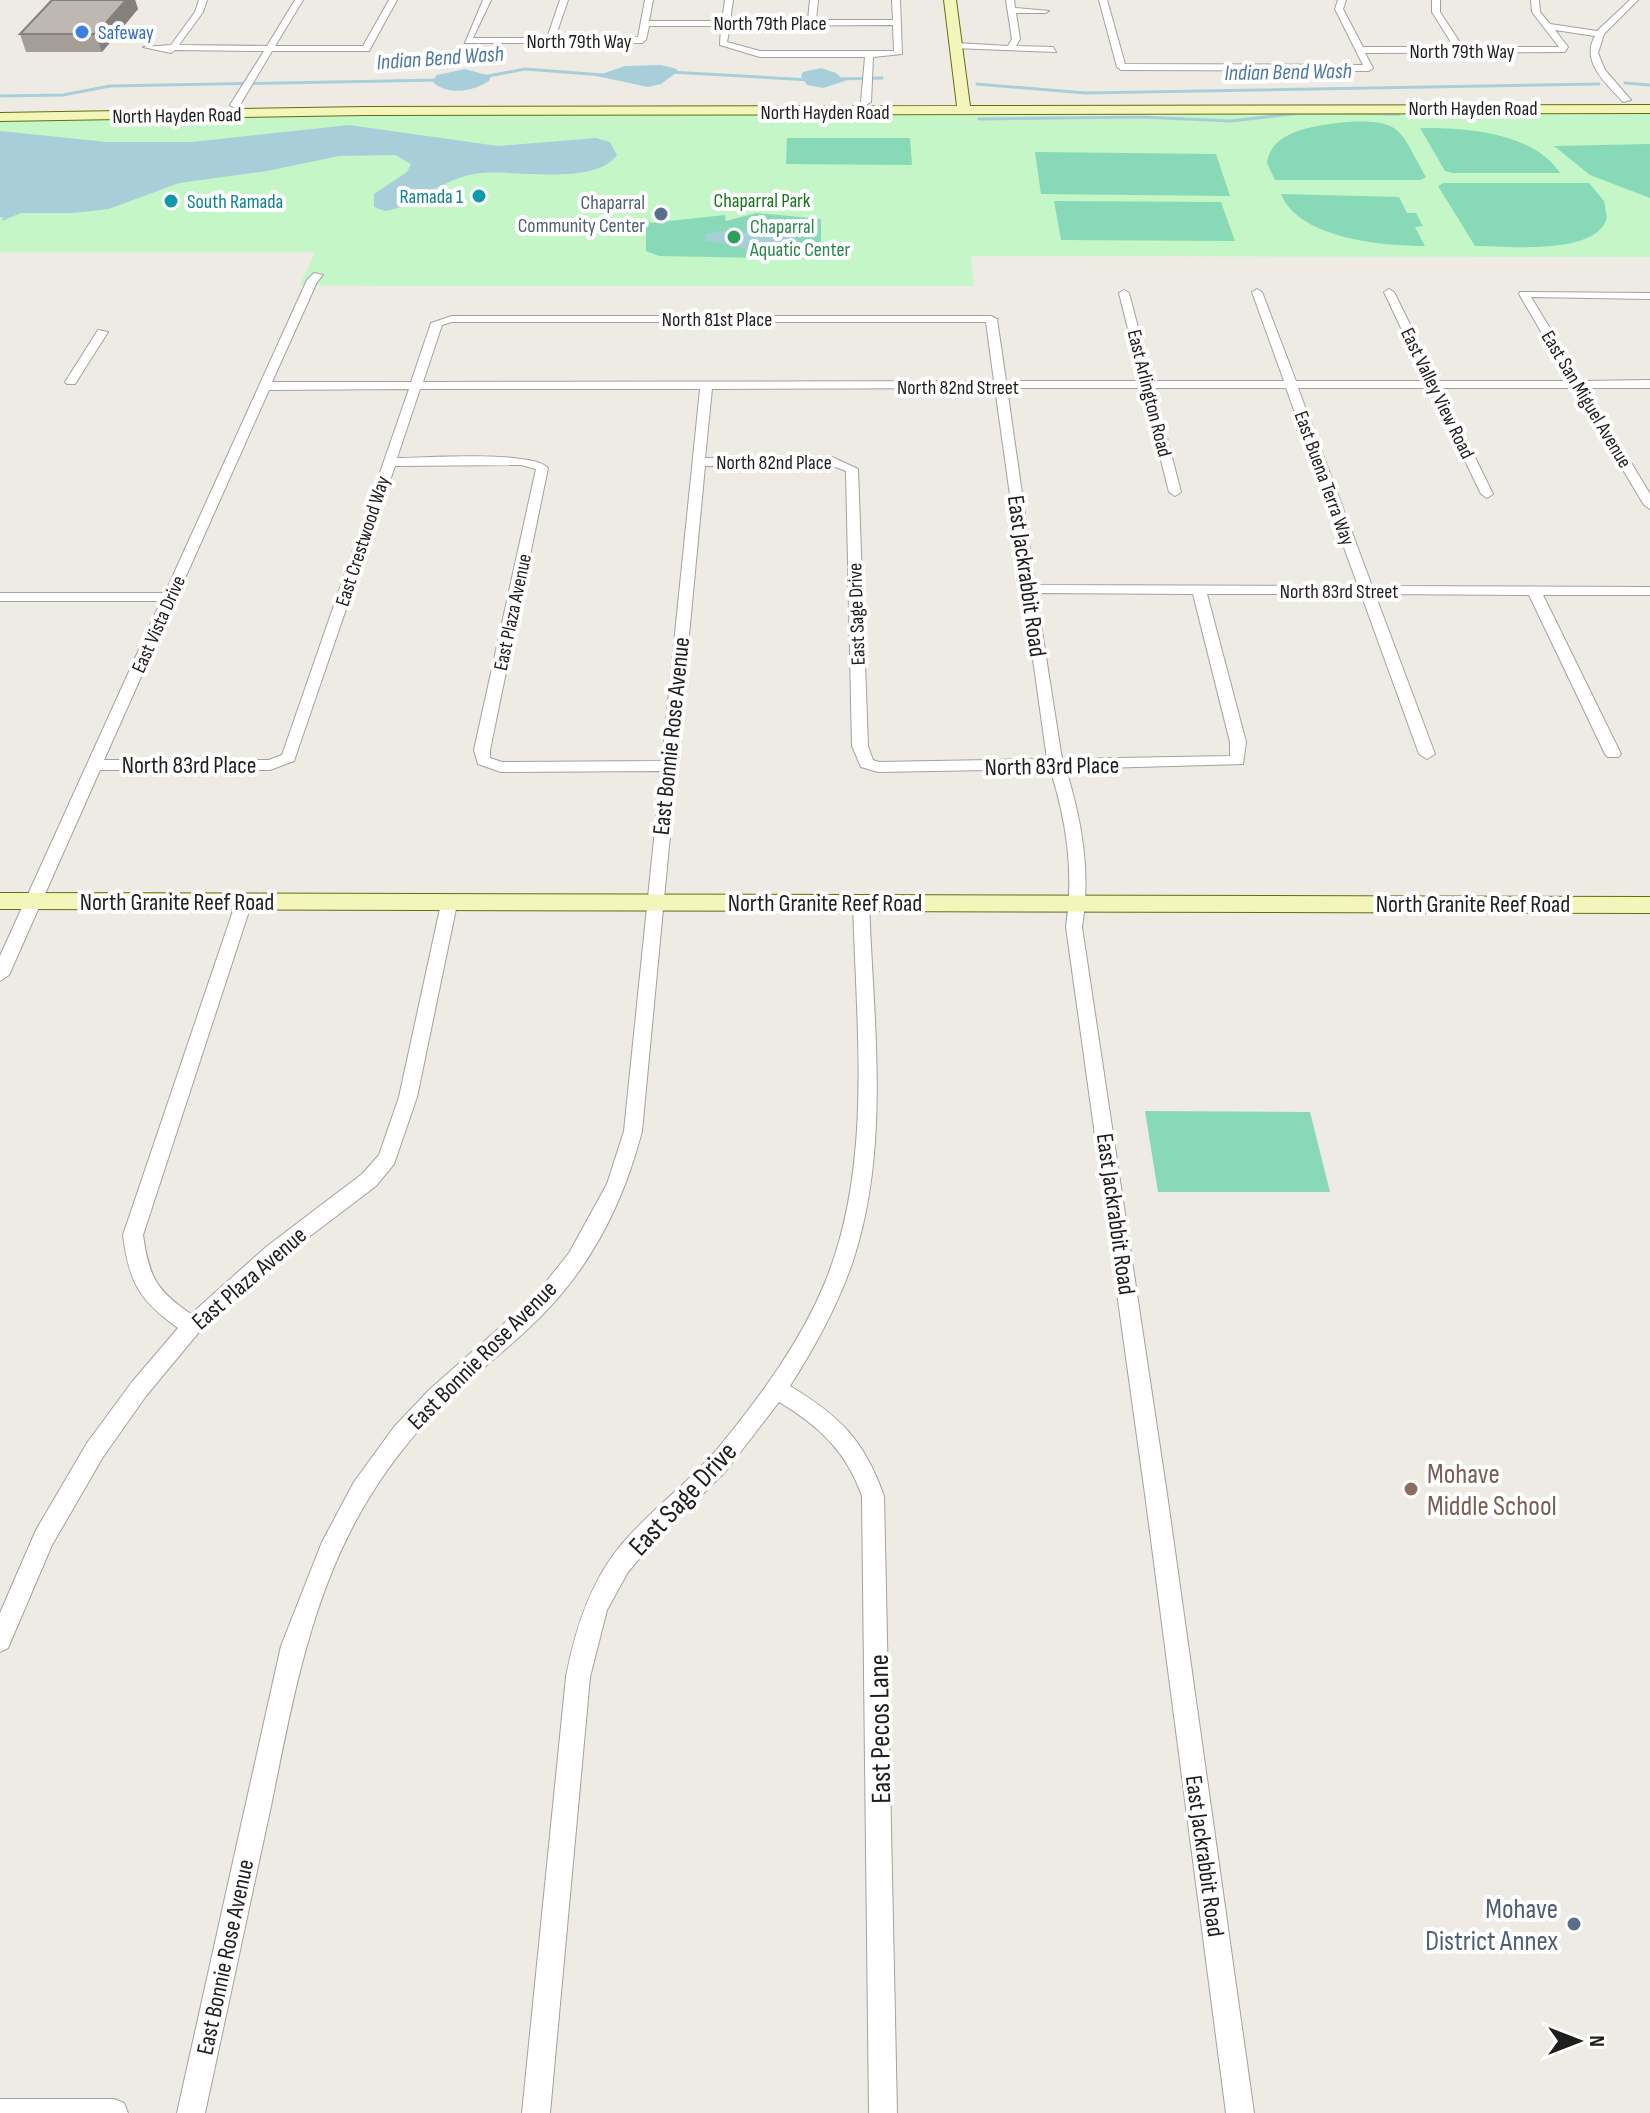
<svg xmlns="http://www.w3.org/2000/svg" width="1650" height="2113" viewBox="0 0 1650 2113" font-family="'Sofia Sans Condensed',sans-serif">
  <style>
    .park { fill: #c4f6c7 }
    .pitch { fill: #87d9b8 }
    .water { fill: #a8cfd9 }
    .lines { fill: none; stroke-linecap: round; stroke-linejoin: round }
    .stream { stroke: #a8cfd9; stroke-width: 3 }
    .street-casing { stroke: #a2a2a2; stroke-width: 2 }
    .secondary-casing { stroke: #656e0c; stroke-width: 2 }
    .street { fill: #fff; fill-rule: evenodd }
    .secondary { fill: #f3f5bb; fill-rule: evenodd }
    .wall { fill: #a49d98 }
    .shaded-wall { fill: #86807c }
    .building { fill: #bfb7b1; stroke: #86807c; stroke-width: 2 }
    .shop-dot { fill: #3f7fe0; stroke: #fff; stroke-width: 3 }
    .culture-dot { fill: #0f9aa8; stroke: #fff; stroke-width: 3 }
    .service-dot { fill: #5c6f8a; stroke: #fff; stroke-width: 3 }
    .leisure-dot { fill: #2e9e5b; stroke: #fff; stroke-width: 3 }
    .education-dot { fill: #8d6e63; stroke: #fff; stroke-width: 3 }
    .labels { text-anchor: middle; stroke-width: 8; stroke-linejoin: round; paint-order: stroke }
    .far-street-label { font-size: 20px; fill: #1e1e1e; stroke: #fff }
    .far-shop-label { font-size: 20px; fill: #366cbe; stroke: #fff; text-anchor: start }
    .far-culture-label { font-size: 20px; fill: #0d838f; stroke: #fff; text-anchor: end }
    .far-park-label { font-size: 20px; fill: #127619; stroke: #fff }
    .far-service-label { font-size: 20px; fill: #4e5e75; stroke: #fff; text-anchor: end }
    .far-leisure-label { font-size: 20px; fill: #27864d; stroke: #fff; text-anchor: start }
    .far-water-label { font-size: 22px; font-style: italic; fill: #4d78a0; stroke: #fff }
    .street-label { font-size: 24px; fill: #1e1e1e; stroke: #fff }
    .near-education-label { font-size: 28px; fill: #785e54; stroke: #fff; text-anchor: start }
    .near-street-label { font-size: 28px; fill: #1e1e1e; stroke: #fff }
    .near-service-label { font-size: 28px; fill: #4e5e75; stroke: #fff; text-anchor: end }
  </style>
  <rect width="100%" height="100%" fill="#eeebe5"/>
  <!-- park -->
  <path class="park" d="M1554,111l96,1v145l-679,-1 3,30h-594l-80,-1 15,-33h-315v-132l350,-6 803,2 115,-4z"/>
  <!-- pitch -->
  <path class="pitch" d="M1347,122c57,-3 53,10 79,55l-5,3h-146l-8,-17c4,-34 53,-38 80,-41z
    M1420,128c43,-1 114,4 140,45h-107l-8,-2z
    M787,138h123l2,27 -126,-1z
    M1650,144v54l-60,-23 -36,-29z
    M1035,152l181,2 14,42 -189,-2z
    M1444,183h145l15,18 3,17c-11,38 -100,28 -132,28l-37,-60z
    M1281,194l118,3 8,16h9l7,13 -8,1 10,19c-41,0 -126,-7 -144,-52z
    M1054,201l167,1 14,39 -174,-1z
    M756,213l65,6v33h5l-1,7 -166,-3 -13,-5v-34l5,6 74,-8 1,6z
    M1145,1111l165,1 20,80h-172z"/>
  <!-- water -->
  <path class="water" d="M661,65l16,4 -1,4 -15,11 -13,3 -52,-11 29,-10z
    M821,68l15,5 9,8 -22,7 -16,-3 -6,-9 2,-4z
    M465,69l26,7 -2,5c-16,11 -43,15 -57,0l5,-6z
    M349,125l149,21 98,-8 14,4 7,13c-21,31 -102,15 -136,18 -39,4 -66,34 -96,38l-11,-4v-13l33,-22 4,-8 -16,-9 -56,1 -72,15 -88,12 -70,26 -36,4h-52l-19,8 1,-4h-3v-86l107,11h85z
    M726,231c22,4 60,-3 76,12 -24,21 -69,-1 -96,-2l-1,-7z"/>
  <g class="lines">
    <!-- stream -->
    <path class="stream" d="M670,72l140,8
      M483,77l42,-8 78,6
      M837,79l45,-1
      M1625,83l25,2
      M977,84l109,9 513,-9
      M0,96l63,-1 47,-9 330,-6
      M979,119l162,-2 90,4 70,-8 98,1"/>
    <!-- street casing -->
    <g class="street-casing">
      <path id="street" d="M199,0h8l-4,12 -24,33 88,1 28,-46h8l-28,46h88l26,-46h8l-28,51h-97l-32,54 -5,3 -5,-3 34,-54 -89,-1 -4,3 -28,-6 28,-2 24,-33z
        M483,0h8l-18,38h74l13,-38h8l-13,38 83,-1 7,-37h8l-4,21h73l3,-21h8l-3,21 78,-1 2,-20h8l-2,20h77l-1,-20h8l2,54 -29,3 -2,45 -5,3 -5,-3 4,-45h-105l-40,-12 1,-19h-72l-3,14 -4,3h-177zM893,25l1,26h-134l-33,-9 3,-16z
        M1006,0h8l1,8 34,3 -4,2h-29l4,26 -4,7 37,1 3,5 -103,-4 3,-5 52,3 4,-7z
        M1099,0h8l18,64 238,1 -28,-56 3,-9h8l-3,9 20,38h91l-22,-35v-12h8v12l23,35h96l-27,-35 -1,-12h8l1,12 10,12 47,7 33,-31h8l-34,34 -6,19 7,17 26,30 -8,2c-16,-18 -43,-40 -28,-66l-40,-6 13,17 -3,5 -200,1 8,15 -4,3 -248,-1 -4,-3z
        M314,273l9,2 -6,7 -45,100h139l20,-59 21,-7h539l6,3 9,62h135l-22,-88 5,-3 5,3 23,88h132l-32,-89 5,-3 5,3 34,89h130l-42,-89 5,-3 5,3 44,89h132l-51,-87 1,-2 130,1v6l-119,-2 51,84 68,-1v8h-64l64,106v15l-6,-4 -70,-117h-133l52,106 -6,4 -6,-4 -51,-106h-132l74,198 278,1v8h-107l78,159 -3,3h-10l-3,-3 -76,-159 -154,-1 60,160 -8,5 -8,-5 -58,-160h-154l39,148 -3,22 -177,5c16,53 25,103 16,158l85,567 87,619h-28l-81,-619 -79,-567c8,-55 1,-105 -16,-158l-172,3 -17,-5 -9,-21 -6,-275 -16,-6 -125,1 -63,665c-17,66 -47,129 -95,179 -29,31 -63,56 -94,85 -32,30 -61,65 -84,103 -58,94 -76,201 -98,308 -22,102 -44,205 -66,307h-28l104,-467 41,-104 32,-60 40,-55 35,-37 105,-93 35,-44 38,-69 17,-53 37,-360 -160,1 -23,-8 -4,-14 62,-281 -15,-4 -126,1 -101,295 -24,9h-170l-91,205 -9,6v-25l161,-355h-161v-8h165l142,-313zM452,322h534l8,59 -571,1 19,-57zM995,388l52,371 -168,3 -6,-2 -5,-14 -10,-277 -26,-12 -127,1 7,-69zM1007,388h136l26,104 6,4 6,-4 -27,-104h132l72,198 -323,-1zM409,389l-127,366 -13,5h-165l165,-370zM420,389h280l-38,372 -160,1 -12,-4v-8l58,-282c-15,-18 -123,-10 -151,-10zM1036,593l157,1 37,148v14l-168,3z
        M98,330l10,2 -33,52h-8l-2,-2z
        M244,896l8,6 -109,333c6,42 13,55 48,79l75,-67 96,-73 17,-19 20,-58 42,-193 8,-6 8,6 -40,193 -23,67 -18,22 -96,73 -81,73 -53,64 -43,61 -51,88 -44,103 -8,4v-39l36,-83 51,-87 45,-61 46,-54c-39,-28 -49,-46 -55,-93l113,-333z
        M861,896l8,6c4,118 22,244 -16,359 -15,44 -38,86 -63,125 50,30 74,54 94,110l13,617h-28l-7,-617c-16,-45 -43,-70 -83,-94l-54,70 -74,73 -23,27 -21,38 -17,67 -40,436h-28l44,-436c9,-47 24,-95 55,-132 31,-37 72,-65 102,-103 39,-48 77,-100 101,-157 50,-120 32,-257 29,-383z
        M0,2099h114l10,4 4,10h-128z"/>
    </g>
    <!-- secondary casing -->
    <g class="secondary-casing">
      <path id="secondary" d="M944,0h12l14,106 680,-1v8l-1285,2 -365,6v-8l365,-6 592,-1z
        M0,893l1650,4v16l-1650,-4z"/>
    </g>
    <!-- street -->
    <use href="#street" class="street"/>
    <!-- secondary -->
    <use href="#secondary" class="secondary"/>
  </g>
  <!-- wall -->
  <path class="wall" d="M52,0h83l3,9 -36,43h-76l-6,-18z"/>
  <!-- shaded-wall -->
  <path class="shaded-wall" d="M126,0h9l3,9 -36,43 -6,-18z"/>
  <!-- building -->
  <path class="building" d="M52,0h74l-30,34h-76z"/>
  <!-- markers -->
  <circle class="shop-dot" cx="82" cy="32" r="8"/>
  <g class="culture-dot">
    <circle cx="479" cy="196" r="8"/>
    <circle cx="171" cy="201" r="8"/>
  </g>
  <g class="service-dot">
    <circle cx="661" cy="214" r="8"/>
    <circle cx="1574" cy="1924" r="8"/>
  </g>
  <circle class="leisure-dot" cx="734" cy="237" r="8"/>
  <circle class="education-dot" cx="1411" cy="1489" r="8"/>
  <g class="labels">
    <!-- far-street labels -->
    <g class="far-street-label">
      <text x="770" y="30">North 79th Place</text>
      <text x="579" y="48">North 79th Way</text>
      <text x="1462" y="58">North 79th Way</text>
      <text x="1473" y="115">North Hayden Road</text>
      <text x="825" y="119">North Hayden Road</text>
      <text transform="translate(177 115) rotate(-1)" y="7">North Hayden Road</text>
      <text x="717" y="326">North 81st Place</text>
      <text x="958" y="394">North 82nd Street</text>
      <text transform="translate(1150 393) rotate(76)" y="7">East Arlington Road</text>
      <text transform="translate(1438 393) rotate(64)" y="7">East Valley View Road</text>
      <text transform="translate(1587 399) rotate(59)" y="7">East San Miguel Avenue</text>
      <text x="774" y="469">North 82nd Place</text>
      <text transform="translate(1325 478) rotate(70)" y="7">East Buena Terra Way</text>
      <text transform="translate(362 541) rotate(-72)" y="7">East Crestwood Way</text>
      <text x="1339" y="598">North 83rd Street</text>
      <text transform="translate(512 612) rotate(-78)" y="7">East Plaza Avenue</text>
      <text transform="translate(856 614) rotate(-92)" y="7">East Sage Drive</text>
      <text transform="translate(158 624) rotate(-66)" y="7">East Vista Drive</text>
    </g>
    <!-- far-shop labels -->
    <g class="far-shop-label">
      <text x="98" y="39">Safeway</text>
    </g>
    <!-- far-culture labels -->
    <g class="far-culture-label">
      <text x="463" y="203">Ramada 1</text>
      <text x="187" y="208" text-anchor="start">South Ramada</text>
    </g>
    <!-- far-park labels -->
    <g class="far-park-label">
      <text x="762" y="207">Chaparral Park</text>
    </g>
    <!-- far-service labels -->
    <g class="far-service-label">
      <text x="645" y="209">Chaparral<tspan x="645" dy="23">Community Center</tspan></text>
    </g>
    <!-- far-leisure labels -->
    <g class="far-leisure-label">
      <text x="750" y="233">Chaparral<tspan x="750" dy="23">Aquatic Center</tspan></text>
    </g>
    <!-- far-water labels -->
    <g class="far-water-label">
      <text transform="translate(440 57) rotate(-4)" y="8">Indian Bend Wash</text>
      <text transform="translate(1288 71) rotate(-1)" y="8">Indian Bend Wash</text>
    </g>
    <!-- street labels -->
    <g class="street-label">
      <text transform="translate(1027 576) rotate(82)" y="8">East Jackrabbit Road</text>
      <text transform="translate(671 736) rotate(-84)" y="8">East Bonnie Rose Avenue</text>
      <text x="189" y="773">North 83rd Place</text>
      <text transform="translate(1052 766) rotate(-1)" y="8">North 83rd Place</text>
      <text x="177" y="910">North Granite Reef Road</text>
      <text x="825" y="911">North Granite Reef Road</text>
      <text x="1473" y="912">North Granite Reef Road</text>
      <text transform="translate(1116 1214) rotate(82)" y="8">East Jackrabbit Road</text>
      <text transform="translate(249 1278) rotate(-41)" y="8">East Plaza Avenue</text>
      <text transform="translate(482 1355) rotate(-45)" y="8">East Bonnie Rose Avenue</text>
      <text transform="translate(1205 1856) rotate(82)" y="8">East Jackrabbit Road</text>
      <text transform="translate(225 1957) rotate(-78)" y="8">East Bonnie Rose Avenue</text>
    </g>
    <!-- near-education labels -->
    <g class="near-education-label">
      <text x="1427" y="1483">Mohave<tspan x="1427" dy="32">Middle School</tspan></text>
    </g>
    <!-- near-street labels -->
    <g class="near-street-label">
      <text transform="translate(682 1498) rotate(-47)" y="10">East Sage Drive</text>
      <text transform="translate(879 1729) rotate(-91)" y="10">East Pecos Lane</text>
    </g>
    <!-- near-service labels -->
    <g class="near-service-label">
      <text x="1558" y="1918">Mohave<tspan x="1558" dy="32">District Annex</tspan></text>
    </g>
  </g>
  <!-- north arrow -->
  <g transform="translate(1578 2041) rotate(90)" stroke="#ffffff" stroke-width="6" paint-order="stroke">
  <path d="M0-6L14 30L0 20L-14 30Z" fill="#1e1e1e"/>
  <text y="-12" font-size="22" font-weight="bold" text-anchor="middle" fill="#1e1e1e">N</text>
  </g>
</svg>
